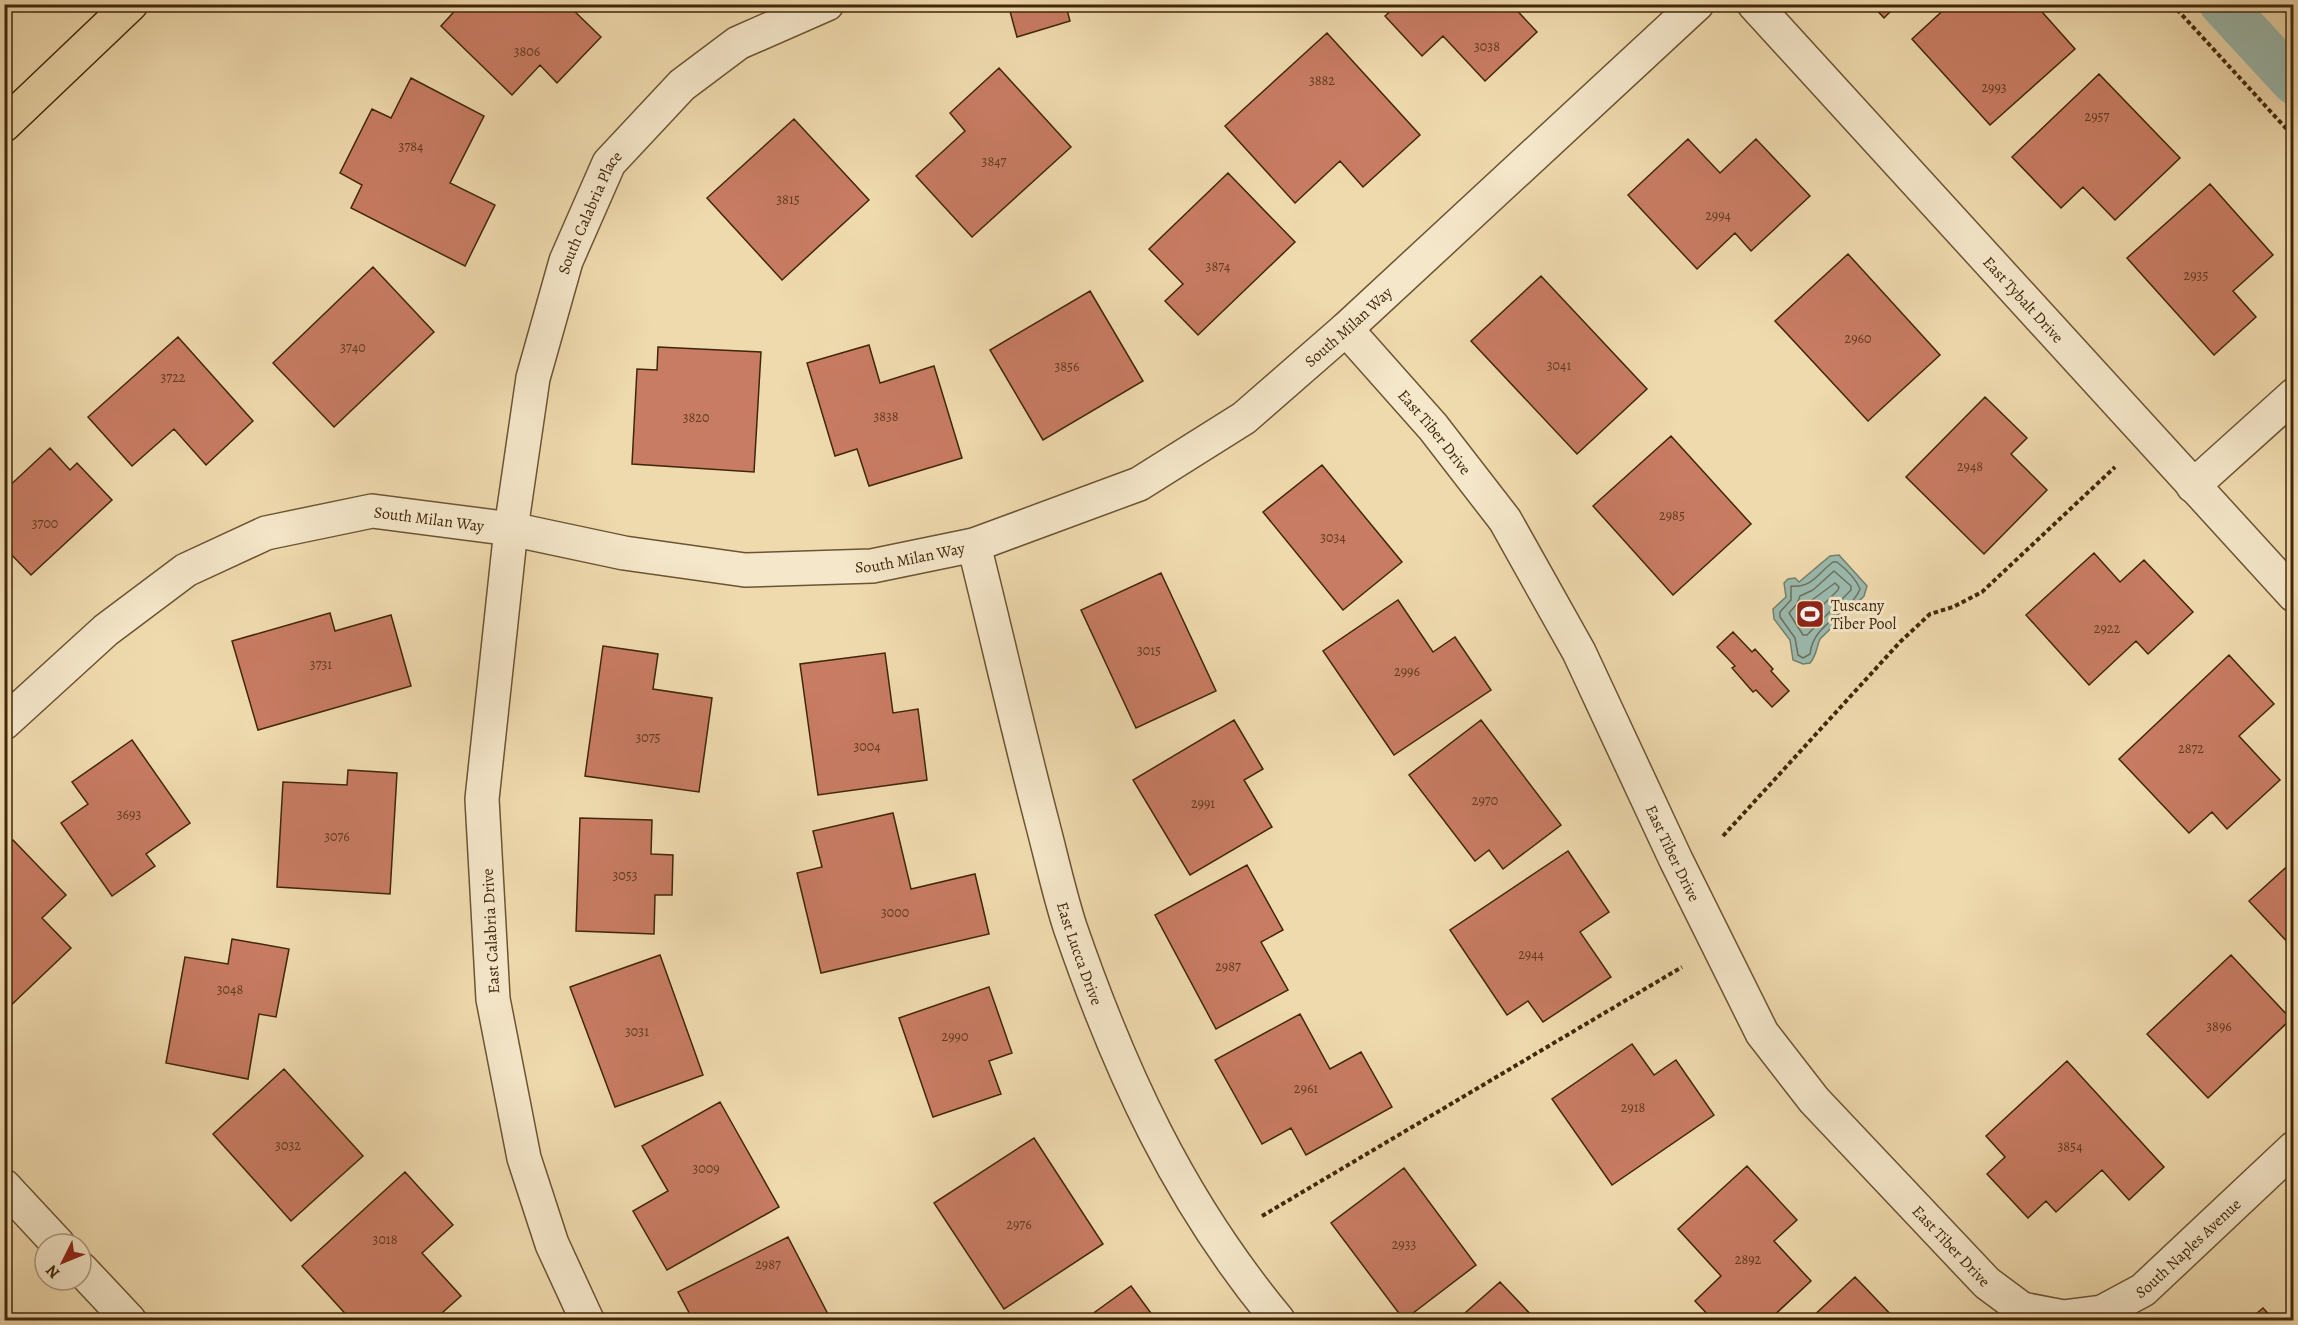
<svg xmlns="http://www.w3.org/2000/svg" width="2298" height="1325" viewBox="0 0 2298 1325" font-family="Alegreya,serif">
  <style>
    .water { fill: #9abaae; stroke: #767f6c; stroke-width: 1.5 }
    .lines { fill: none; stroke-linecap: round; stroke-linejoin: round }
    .shore { stroke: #6d705c; stroke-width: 1.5 }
    .canal { stroke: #9abaae; stroke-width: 45 }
    .building { fill: #c87c63; stroke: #40270a; stroke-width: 1.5 }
    .minor-casing { stroke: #6c5433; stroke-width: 36 }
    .major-casing { stroke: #40270a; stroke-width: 36 }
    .path { stroke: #40270a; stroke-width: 4; stroke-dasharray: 4.5 3; stroke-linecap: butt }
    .minor { stroke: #f5e7ca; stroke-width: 33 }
    .major { stroke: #efdaae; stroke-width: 33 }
    .labels { text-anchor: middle; stroke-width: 6; stroke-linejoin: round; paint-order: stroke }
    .number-label { font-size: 14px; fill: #623c20 }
    .street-label { font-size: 16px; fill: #40270a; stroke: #f5e7ca }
    .poi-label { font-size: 16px; fill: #40270a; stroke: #f5e7ca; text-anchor: start }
  </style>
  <rect width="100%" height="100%" fill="#efdaae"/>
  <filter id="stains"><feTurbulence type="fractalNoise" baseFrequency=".00333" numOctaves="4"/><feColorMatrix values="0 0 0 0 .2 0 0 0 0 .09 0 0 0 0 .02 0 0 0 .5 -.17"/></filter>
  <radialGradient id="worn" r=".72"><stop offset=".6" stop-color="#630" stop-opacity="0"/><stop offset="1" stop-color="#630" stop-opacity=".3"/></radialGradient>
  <!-- water -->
  <path class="water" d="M1839,555l28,31 -3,10 -44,43c-4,9 -3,16 -10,24l-7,1 -10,-4 -3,-20 -16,-21 -1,-10 13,-12 -2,-14 4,-4 7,-1 4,4 31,-26z"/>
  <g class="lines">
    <!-- shore -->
    <path class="shore" d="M1833,562h4c9,7 19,17 23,27 -11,26 -47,34 -50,65l-7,4 -5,-3 -3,-17 -15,-21v-5l11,-12v-14c21,2 26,-12 42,-24z
      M1834,571l17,15v4l-44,45h-4l-14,-22 8,-9 3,-8 13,-6z
      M1835,583l4,4 -1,3 -30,30h-4l-3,-5 7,-12z"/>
    <!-- canal -->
    <path class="canal" d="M2222,4l72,78"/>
  </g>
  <!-- building -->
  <path class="building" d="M461,4h106l34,33 -44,46 -17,-18 -28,30 -71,-69z
    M1008,4h77l-18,6 3,11 -53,16z
    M1398,4h113l26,28 -52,49 -42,-45 -21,20 -37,-40z
    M1871,4h27l-14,14z
    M1950,4h85l40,45 -85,76 -78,-86z
    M1327,33l93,102 -57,52 -23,-26 -45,42 -70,-77z
    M999,68l72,79 -99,90 -56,-61 49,-45 -15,-18z
    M2099,74l81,84 -65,62 -32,-33 -22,21 -49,-51z
    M411,78l73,38 -34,67 45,22 -30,61 -114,-58 11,-23 -22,-12 32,-64 19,9z
    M794,119l75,81 -87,80 -75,-82z
    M1688,139l32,34 36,-34 54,57 -59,55 -16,-18 -38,36 -69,-74z
    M1228,173l67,69 -97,93 -33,-34 18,-17 -34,-35z
    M2210,184l63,71 -40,36 23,26 -42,38 -87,-97z
    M1848,254l92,101 -72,66 -93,-100z
    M373,267l61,65 -100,95 -61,-64z
    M1541,276l106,113 -70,65 -106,-113z
    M1090,291l53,90 -100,59 -53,-90z
    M178,337l75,84 -47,44 -32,-36 -42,37 -44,-49z
    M869,345l11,38 54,-17 28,92 -93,28 -12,-37 -22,7 -28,-93z
    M658,347l103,5 -7,120 -122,-8 5,-95 20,1z
    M1985,397l42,41 -16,16 36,36 -63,64 -78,-77z
    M1671,436l80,88 -78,71 -80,-89z
    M50,448l20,22 7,-7 35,37 -81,75 -27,-28v-56z
    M1322,465l80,97 -59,48 -80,-98z
    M2094,553l26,29 24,-22 49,52 -45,42 -12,-13 -47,44 -63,-70z
    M1161,573l55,118 -80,37 -55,-118z
    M1398,600l35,52 22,-15 36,53 -97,65 -71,-104z
    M330,613l5,18 56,-16 20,71 -153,44 -26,-89z
    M1733,632l19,20 3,-3 18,20 -2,2 18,20 -17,16 -16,-17 -3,2 -21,-24 3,-2 -18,-19z
    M603,646l55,8 -5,35 59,9 -13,94 -114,-16z
    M885,653l8,60 25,-4 9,71 -109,15 -18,-131z
    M2229,655l45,49 -35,32 41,44 -53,49 -15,-17 -23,21 -70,-74z
    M1234,720l29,49 -19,11 28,47 -82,48 -57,-95z
    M1481,720l80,105 -58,44 -14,-19 -14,11 -66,-86z
    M132,740l58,83 -44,31 9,12 -43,30 -51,-73 27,-19 -16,-22z
    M348,770l49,3 -7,121 -113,-7 6,-105 64,3z
    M893,813l18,76 64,-15 14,60 -168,39 -24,-100 25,-6 -9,-36z
    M580,818l72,2 -1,34 22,1 -1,40h-17l-1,39 -78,-3z
    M13,840l53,55 -24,23 29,30 -65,62 -2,-2v-160z
    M1568,851l41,61 -29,20 31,45 -68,45 -15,-21 -21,14 -57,-85z
    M2294,860v89l-45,-48z
    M1247,865l36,65 -22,12 27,48 -72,39 -61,-114z
    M232,939l57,10 -13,68 -17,-3 -11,65 -82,-16 19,-106 43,7z
    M660,955l43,120 -88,32 -45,-120z
    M2231,955l60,64 -83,79 -61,-64z
    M989,987l23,66 -23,8 12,33 -68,23 -34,-99z
    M1300,1014l30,55 31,-17 31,55 -86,48 -15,-27 -29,16 -47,-84z
    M1632,1044l22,31 22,-15 38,55 -102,70 -60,-86z
    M2067,1061l97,106 -35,33 -27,-30 -46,42 -10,-11 -18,17 -41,-44 18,-17 -19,-21z
    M284,1069l79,87 -72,65 -78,-87z
    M720,1102l59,105 -112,63 -34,-59 35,-20 -26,-45z
    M1034,1138l69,106 -99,65 -70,-106z
    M1747,1166l50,54 -23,21 37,40 -42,39h-56l-18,-19 26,-25 -43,-47z
    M1404,1168l72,97 -72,55 -73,-97z
    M405,1172l48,53 -31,28 39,43 -27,24h-83l-49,-54z
    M788,1237l43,83h-138l-15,-28z
    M1855,1277l41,43h-87z
    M1500,1282l36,38h-79z
    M1131,1286l25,34h-72z
    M2294,1307v13h-15z
    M2263,1308l11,12h-25z"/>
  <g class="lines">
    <!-- minor casing -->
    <g class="minor-casing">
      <g id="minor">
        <path id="s1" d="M1754,4l540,591"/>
        <path id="s2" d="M1346,329l87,98 72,93 74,132 97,208 86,173 52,67 173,183 35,26 41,8 39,-5 41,-22 151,-142"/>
        <path d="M2193,486l101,-91"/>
        <path id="s3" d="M974,545c23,92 44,185 68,277 9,34 17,71 28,105 50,145 109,274 208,393"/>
        <path id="s4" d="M4,723l102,-93 80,-60 80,-37 106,-22 139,18 113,24 121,17 127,-4 102,-21 165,-61 105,-66 102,-89 351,-325"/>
        <path d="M4,1186l54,58"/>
        <path d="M81,1269l48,51"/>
        <path id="s5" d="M587,1320l-35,-76 -28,-86 -31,-159 -11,-200 29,-270 22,-151 33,-117 43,-98 73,-78 56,-42 89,-39"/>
      </g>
    </g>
    <!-- major casing -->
    <g class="major-casing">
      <path id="major" d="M4,125l127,-121"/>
    </g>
    <!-- path -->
    <path class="path" d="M2172,4l122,133
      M1723,836l177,-194 30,-28 23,-7 29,-15 133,-125
      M1262,1216l420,-249"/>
    <!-- minor -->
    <use href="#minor" class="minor"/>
    <!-- major -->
    <use href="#major" class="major"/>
  </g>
  <!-- icons -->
  <defs>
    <g id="stadium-square" transform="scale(1.5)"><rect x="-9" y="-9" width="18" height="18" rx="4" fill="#8f2418" stroke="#f5e7ca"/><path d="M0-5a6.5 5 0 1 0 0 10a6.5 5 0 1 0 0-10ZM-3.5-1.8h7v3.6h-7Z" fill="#fff"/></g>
  </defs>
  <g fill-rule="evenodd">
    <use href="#stadium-square" x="1810" y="614"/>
  </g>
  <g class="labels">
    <!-- number labels -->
    <g class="number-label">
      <text x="1487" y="51">3038</text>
      <text x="527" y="56">3806</text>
      <text x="1322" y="85">3882</text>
      <text x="1994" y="92">2993</text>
      <text x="2097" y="121">2957</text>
      <text x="411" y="151">3784</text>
      <text x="994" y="166">3847</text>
      <text x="788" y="204">3815</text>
      <text x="1718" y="220">2994</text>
      <text x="1218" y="271">3874</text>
      <text x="2196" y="280">2935</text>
      <text x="1858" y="343">2960</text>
      <text x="353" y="352">3740</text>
      <text x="1559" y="370">3041</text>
      <text x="1067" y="371">3856</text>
      <text x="173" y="382">3722</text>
      <text x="886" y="421">3838</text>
      <text x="696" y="422">3820</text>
      <text x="1970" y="471">2948</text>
      <text x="1672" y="520">2985</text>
      <text x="45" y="528">3700</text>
      <text x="1333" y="542">3034</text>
      <text x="2107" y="633">2922</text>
      <text x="1149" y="655">3015</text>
      <text x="321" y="669">3731</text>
      <text x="1407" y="676">2996</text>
      <text x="648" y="742">3075</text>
      <text x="867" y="751">3004</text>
      <text x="2191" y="753">2872</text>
      <text x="1485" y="805">2970</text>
      <text x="1203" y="808">2991</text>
      <text x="129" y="819">3693</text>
      <text x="337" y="841">3076</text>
      <text x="625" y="880">3053</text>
      <text x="895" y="917">3000</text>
      <text x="1531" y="959">2944</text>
      <text x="1228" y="971">2987</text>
      <text x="230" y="994">3048</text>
      <text x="2219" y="1031">3896</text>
      <text x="637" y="1036">3031</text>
      <text x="955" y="1041">2990</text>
      <text x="1306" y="1093">2961</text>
      <text x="1633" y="1112">2918</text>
      <text x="288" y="1150">3032</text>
      <text x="2070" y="1151">3854</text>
      <text x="706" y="1173">3009</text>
      <text x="1019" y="1229">2976</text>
      <text x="385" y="1244">3018</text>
      <text x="1404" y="1249">2933</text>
      <text x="1748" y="1264">2892</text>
      <text x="768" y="1269">2987</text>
    </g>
    <!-- street labels -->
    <g class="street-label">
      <text dy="6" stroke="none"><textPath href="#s5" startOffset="1136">South Calabria Place</textPath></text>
      <text dy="6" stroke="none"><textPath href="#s1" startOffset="400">East Tybalt Drive</textPath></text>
      <text dy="6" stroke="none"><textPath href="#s4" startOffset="1482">South Milan Way</textPath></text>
      <text dy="6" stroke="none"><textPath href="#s2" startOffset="136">East Tiber Drive</textPath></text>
      <text dy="6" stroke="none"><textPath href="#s4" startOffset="492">South Milan Way</textPath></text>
      <text dy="6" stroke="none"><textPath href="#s4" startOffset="978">South Milan Way</textPath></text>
      <text dy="6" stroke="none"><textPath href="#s2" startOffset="622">East Tiber Drive</textPath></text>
      <text transform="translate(490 931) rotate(-93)" y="6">East Calabria Drive</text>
      <text dy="6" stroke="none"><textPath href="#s3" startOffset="422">East Lucca Drive</textPath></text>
      <text dy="6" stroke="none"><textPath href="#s2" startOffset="1108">East Tiber Drive</textPath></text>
      <text dy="6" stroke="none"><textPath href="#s2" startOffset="1392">South Naples Avenue</textPath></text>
    </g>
    <!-- poi labels -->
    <g class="poi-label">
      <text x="1831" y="611">Tuscany<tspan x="1831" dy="18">Tiber Pool</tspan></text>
    </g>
  </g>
  <!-- margin -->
  <rect width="2298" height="1325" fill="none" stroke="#efdaae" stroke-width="24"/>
  <rect x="6" y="6" width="2286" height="1313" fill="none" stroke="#40270a" stroke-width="3"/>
  <rect x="12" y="12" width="2274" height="1301" fill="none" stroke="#40270a" stroke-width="1.5"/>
  <!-- north arrow -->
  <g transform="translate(63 1262) rotate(227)"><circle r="28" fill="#f5e7ca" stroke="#ad9a7d" stroke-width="1.5"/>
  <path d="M0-4.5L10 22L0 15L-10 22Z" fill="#8f2418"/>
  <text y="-9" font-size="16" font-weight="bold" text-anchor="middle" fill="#40270a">N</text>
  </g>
  <rect width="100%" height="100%" filter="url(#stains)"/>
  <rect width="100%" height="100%" fill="url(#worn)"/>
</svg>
